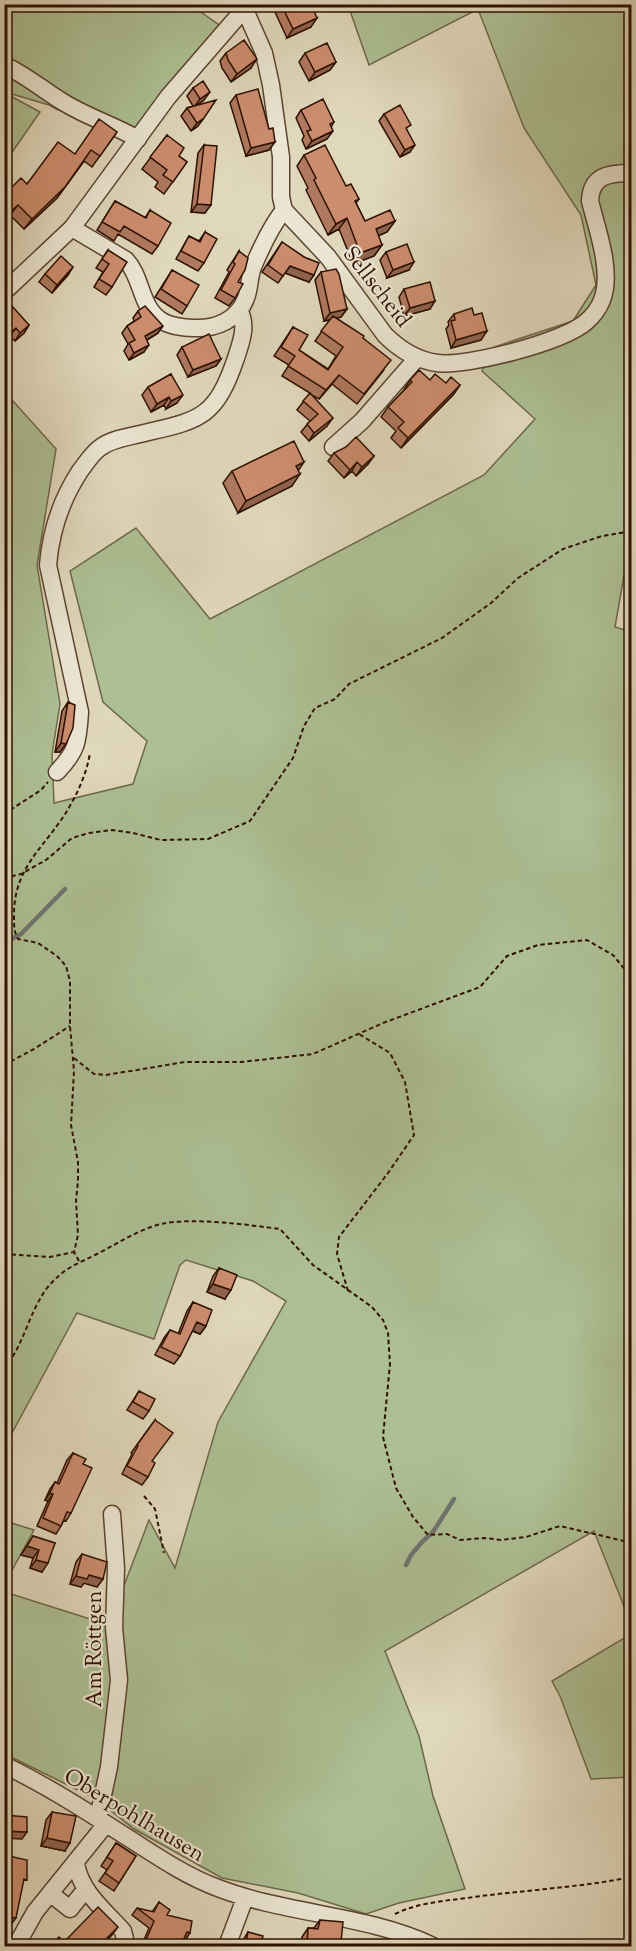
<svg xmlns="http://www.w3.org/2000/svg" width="636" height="1951" viewBox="0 0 636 1951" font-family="'Sorts Mill Goudy',serif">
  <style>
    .green { fill: #adc094; stroke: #6e684b; stroke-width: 1.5 }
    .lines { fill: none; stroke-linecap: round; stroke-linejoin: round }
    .stream { stroke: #6f7571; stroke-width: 4.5 }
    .minor-casing { stroke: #5b4330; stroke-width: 19 }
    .path { stroke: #2f1102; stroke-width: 2; stroke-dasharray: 4.5 3; stroke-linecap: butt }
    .minor { stroke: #ebe6d3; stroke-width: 16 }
    .wall { fill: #af795f; stroke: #2f1102; stroke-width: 1.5 }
    .shaded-wall { fill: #8f634d; stroke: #2f1102; stroke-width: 1.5 }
    .building { fill: #cc8d6e; stroke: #2f1102; stroke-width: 1.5 }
    .labels { text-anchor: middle; stroke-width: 4.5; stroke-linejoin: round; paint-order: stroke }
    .street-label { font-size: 22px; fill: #2f1102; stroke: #ebe6d3 }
  </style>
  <rect width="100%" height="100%" fill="#e0d8bc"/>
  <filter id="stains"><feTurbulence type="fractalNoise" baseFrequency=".00333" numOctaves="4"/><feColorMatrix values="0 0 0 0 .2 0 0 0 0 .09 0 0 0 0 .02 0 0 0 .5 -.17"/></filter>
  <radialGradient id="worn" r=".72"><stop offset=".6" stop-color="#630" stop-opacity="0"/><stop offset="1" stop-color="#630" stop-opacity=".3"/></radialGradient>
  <!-- green -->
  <path class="green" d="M4,5h187l28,20 -86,105 -72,-26 -3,6 -9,-5 -44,-13z
    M348,5h283l1,571 -8,-1 -9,52 17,5 -1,992 -37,-93 -209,120 34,85 14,60 32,93 -66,14 -33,11 -68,-21 -76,-15 -88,-49 -38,-30 -91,-45v-162l104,33 40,-105 26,48 43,-146 68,-121 -33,-20 -67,-21 -6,5 -26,74 -77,-26 -72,133v-1037l8,-8 43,48 -19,116 23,139 -8,50 2,49 79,-19 14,-43 -44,-39 -33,-131 66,-43 74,91 274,-144 51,-56 -53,-48 12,-24 79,-26 23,-36 -15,-70 -57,-87 -46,-119 -109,56z
    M5,93l35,19 -32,46 -3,-1z
    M5,1521l29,9 -29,53 -1,-62z
    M631,1634v143l-40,2 -31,-83 -8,-15z"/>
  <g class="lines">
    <!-- stream -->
    <path class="stream" d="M8,941l13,-7 44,-45
      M406,1565l5,-10 11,-13 11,-10 21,-33"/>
    <!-- minor casing -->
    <g class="minor-casing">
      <path id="minor" d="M245,10l19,43 7,32 10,72v40l3,13 44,47 57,78c15,15 31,25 52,28 30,4 126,-21 149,-41 7,-6 13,-14 16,-22 11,-28 -5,-71 -12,-99 1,-26 19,-28 42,-28
        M4,65c22,10 39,25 59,37 24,15 51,23 75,37
        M72,228l54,32c16,17 14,45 33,59 9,7 25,9 35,9 22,1 44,-8 52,-30 4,-10 3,-21 7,-31 8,-19 18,-41 31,-57
        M4,292l68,-64 96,-131 71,-82 12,-11
        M333,447l29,-26 55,-63
        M57,772c21,-22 21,-31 23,-60l-32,-147c3,-36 13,-65 32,-94 6,-8 13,-19 21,-24 11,-8 27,-10 39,-13 59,-14 75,-14 96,-76 5,-16 12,-32 3,-48
        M4,1765c44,21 85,48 126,74 28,18 56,37 88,49 70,27 148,26 215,58
        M98,1818l11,-51 10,-87 -5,-52 2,-60 -4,-54
        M76,1864c5,28 28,46 47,67l2,8 -2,7
        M51,1894l19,15 15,-19
        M16,1946l19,-34 71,-88
        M227,1946l18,-48"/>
    </g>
    <!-- path -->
    <path class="path" d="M4,814l37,-24 7,-8
      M4,878l17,-4 25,-14 26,-22 17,-5 23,-3 21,3 28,7 47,-1 42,-18 43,-63 11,-32 11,-18 20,-9 14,-15 93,-46 49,-35 27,-25 45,-29 39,-13 30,-5
      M74,1058l20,16 12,1 79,-13h56l72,-8 70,-31 97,-36 27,-31 31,-11 49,-5 26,15 19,23
      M4,1065l30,-16 36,-23
      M4,1254l46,3 24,-5
      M79,1261l-5,-9 4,-17 -2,-34 2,-20v-19l-7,-37 3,-54 -4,-45v-45l-4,-15 -9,-10 -19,-13 -20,-4c-4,-7 -4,-14 -4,-22 -1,-53 35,-72 57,-113 9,-16 16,-33 19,-51
      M348,1291l-11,-37 2,-17 49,-64 26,-38 -9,-53 -15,-29 -31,-19
      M4,1369c20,-24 25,-57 43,-81 17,-20 26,-22 48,-33 22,-11 42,-25 66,-31 30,-7 88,1 119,5l33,36 59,42 11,13 5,13 2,31 -7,73 13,51 17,29 15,18 19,-1 13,6 25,-2 16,2 25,-3 34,-11 64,15 8,-3
      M144,1496l11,13 9,44
      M395,1914c22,-11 48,-13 72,-16 55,-8 110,-10 165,-21"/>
    <!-- minor -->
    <use href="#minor" class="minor"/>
  </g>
  <!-- wall -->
  <path class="wall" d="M280,4h31v23l-24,11 -12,-26z
    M226,53l25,15 -20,14 -9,-14 -2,-7z
    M305,53l31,9 -6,8 -21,11 -10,-19z
    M193,88l11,12 -6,5v21l-7,5 -10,-15 6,-8 6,-2 -6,-10z
    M236,95l33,55 -23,6 -16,-53z
    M301,110l33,12 -3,5 -4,12 -21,10 -4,-9 2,-4 -8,-18z
    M384,114l23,16 3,22 -10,5 -21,-36z
    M117,132l-25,35 -8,-6 -27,37 -33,31 -14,-14 -6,6v-25l2,-3 21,-9 48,-30z
    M167,135l12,21 8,6 -23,32 -9,-7 3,-5 -16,-13z
    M204,145l1,68 -14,-1 7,-59z
    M304,155l42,31 13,13 -3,4 9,18h30l-8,11 -9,4 4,9 -8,11 -21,8 -14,-35 -11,6 -22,-45 2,-2 -11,-22z
    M115,201l30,17 5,-8 8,36 -6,8 -34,-20 -4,7 -17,-11z
    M205,232l-1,31 -6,8 -22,-12 13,-23 10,5z
    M282,242l22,15 5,25 -24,-9 -7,10 -16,-11z
    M108,250l4,37 -6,8 -12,-8 9,-15 -7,-4z
    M239,251l-1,31 -3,16 -6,8 -14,-8 14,-26 -2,-2z
    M386,252l23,18 -22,8 -7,-18z
    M172,270l15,36 -5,8 -27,-17z
    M321,272l26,37 -6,8 -5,1 27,20 21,32 -27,34 -25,-20 -13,15 -7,-4 15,31 -18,15 -8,-9 9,-11 -13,-11 13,-17 -28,-17 7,-11 -15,-9 19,-29 6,23 29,19 8,-13 -21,-15 15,-21 -6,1 -9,-41z
    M45,274l23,1 -16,18 -13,-11z
    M404,289l26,20 -26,7 -5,-19z
    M138,311l20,22 -11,7 -3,12 -15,8 -5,-9 4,-7 -6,-11 5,-7 7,-5 -1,-3z
    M4,313l25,12 -5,8 -9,8 -5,-5z
    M454,314l20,1 7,25 -30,8 -5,-19 3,-4 -1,-3z
    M182,347l39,12 -5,7 -28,11 -11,-22z
    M171,374l6,29 -11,6 -2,-4 -13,7 -9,-17 6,-8z
    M410,380h20l30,5 -7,10 -52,53 -10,-10 5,-7 -15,-14 7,-10 15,-16z
    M334,453l40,3 -6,8 -12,12 -4,-5 -8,7 -16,-17z
    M298,470l-6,16 -54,27 -15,-30 9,-12z
    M68,702l-8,50h-5l7,-41z
    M219,1268l6,31 -18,-7 6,-16z
    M193,1302l13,24 -6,8 -8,-3 -12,25 -6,8 -19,-9 9,-17 6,-8 8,4 9,-23z
    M139,1391l10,20 -6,8 -16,-9z
    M155,1420l-7,57 -6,8 -20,-11 10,-20 -1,-1z
    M73,1453l10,11 -12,49 -5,8 -2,-1 -3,6 -5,8 -19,-8 11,-25 -3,-1 5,-11 5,-7 2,1 10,-23z
    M33,1536l22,7 -13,29 -12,-4 3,-10 -12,-3z
    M82,1554l21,25 -6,8 -13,-4 -3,4 -11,-3 6,-22z
    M52,1812l13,39 -24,-5 5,-26z
    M116,1843l20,13 -22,35 -15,-10 8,-11 -6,-4z
    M159,1902l8,13 23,18 -5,7h-2l-3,7h-39l8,-19 -17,-13 5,-7 15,4z
    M320,1920l21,22 13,5h-53l1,-10 6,-9h6z
    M248,1932l12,15h-19l2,-7z"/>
  <!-- shaded-wall -->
  <path class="shaded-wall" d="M317,18l-6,9 -24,11 6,-9z
    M257,59l-6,9 -20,14 6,-8z
    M336,62l-6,8 -21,11 6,-9z
    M210,92l-6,8 -10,7 6,-8z
    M204,118l-6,8 -7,5 6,-8z
    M333,131l-6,8 -21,10 6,-8z
    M275,142l-6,8 -23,6 5,-8z
    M415,145l-5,7 -10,5 5,-7z
    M84,161l-27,37 -33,31 8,-10z
    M197,204l14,1 -6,8 -14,-1z
    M18,205l-8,10 -6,6v-4z
    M347,218l-8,11 -11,6 8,-11z
    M395,221l-8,11 -19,8 8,-11z
    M382,245l-8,11 -21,8 7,-11z
    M414,262l-5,8 -22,8 6,-8z
    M290,266l24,9 -5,7 -24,-9z
    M73,267l-5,8 -16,18 5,-8z
    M435,301l-5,8 -26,7 6,-8z
    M347,309l-6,8 -17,4 6,-8z
    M29,325l-5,8 -9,8 5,-8z
    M163,326l-5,7 -18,11 5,-8z
    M16,328l-6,8 -6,5v-3z
    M487,331l-6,9 -30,8 5,-8z
    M149,345l-5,7 -15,8 5,-7z
    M221,359l-5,7 -28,11 5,-7z
    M339,375l-7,9 -13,15 7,-9z
    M460,385l-7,10 -52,53 7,-10z
    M183,395l-6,8 -11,6 5,-8z
    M169,397l-5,8 -13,7 6,-8z
    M333,418l-6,8 -18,15 5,-8z
    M374,456l-6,8 -12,12 6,-9z
    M304,462l-8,12v-8z
    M357,462l-5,9 -8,7 6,-8z
    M300,474l-8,12 -54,27 8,-12z
    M61,743l5,1 -6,8h-5z
    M213,1284l18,6 -6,9 -18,-7z
    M197,1322l9,4 -6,8 -9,-4z
    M50,1493l3,1 -5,7 -3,-1z
    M27,1546l12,4 -6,8 -12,-3z
    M36,1560l12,3 -6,9 -12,-4z
    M89,1575l14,4 -6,8 -13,-4 -3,4 -11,-3 6,-8z
    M4,1831l23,1 -5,7 -18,-1z
    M47,1838l23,5 -5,8 -24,-5z
    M9,1917l7,1 -6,8 -6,-1z
    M118,1927l-6,8 -11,12h-3z
    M187,1932l3,1 -5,7 -3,-1z"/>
  <!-- building -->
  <path class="building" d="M281,4h30l6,14 -24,11z
    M244,40l13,19 -20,15 -9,-14 -2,-7z
    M327,43l9,19 -21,10 -10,-19z
    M203,81l7,11 -10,7 -7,-11z
    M258,89l11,40 4,-1 2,14 -24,6 -15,-53z
    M323,99l11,23 -4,2 3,7 -21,10 -5,-10 4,-1 -10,-20z
    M216,100l-12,18 -7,5 -10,-15z
    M400,105l11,20 -5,3 9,17 -10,5 -21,-36z
    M99,119l18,13 -17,24 -9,-6 -26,37 -33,32 -14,-14 -14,12v-18l5,-3 -3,-3 15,-15 6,6 31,-42 17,12z
    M167,135l17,13 -5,8 8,6 -14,20 -10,-7 4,-5 -17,-13z
    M204,145l13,1 -6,59 -14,-1z
    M325,145l21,41 5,-2 8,15 -4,2 10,20 25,-11 5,11 -19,8 6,16 -22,8 -13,-35 -11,6 -22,-44 2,-2 -12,-23z
    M115,201l31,17 4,-8 21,13 -13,23 -34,-20 -4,6 -18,-10z
    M4,226l4,4 -4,4z
    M205,232l12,7 -13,24 -23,-12 8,-15 11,6z
    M282,242l22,15 15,6 -5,12 -24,-9 -7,10 -15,-11z
    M407,244l7,18 -21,8 -7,-18z
    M108,250l19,12 -15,25 -13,-8 10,-15 -7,-5z
    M239,251l9,7 -3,12 -7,12 5,2 -8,14 -14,-8 14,-26 -2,-2z
    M61,256l12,11 -16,18 -12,-11z
    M336,269l3,5 8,35 -17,4 -9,-41z
    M172,270l27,15 -12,21 -26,-17z
    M430,282l5,19 -25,7 -6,-19z
    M12,306l17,19 -9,8 -4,-5 -12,10v-25z
    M145,306l18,20 -18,10 4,9 -15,8 -5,-10 6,-3 -8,-14 14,-9 -3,-6z
    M472,308l2,7 8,-2 5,18 -31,9 -5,-19 4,-1 -1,-6z
    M333,316l31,20 -1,2 28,22 -27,34 -25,-19 -13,15 -38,-24 7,-10 -14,-9 12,-20 15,8 -9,15 29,20 15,-23 -22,-16z
    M209,334l12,25 -28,11 -11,-23z
    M419,370l11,10 5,-6 11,9 5,-6 9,8 -52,53 -10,-10 6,-6 -16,-15 24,-25 -2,-2z
    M171,374l12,21 -12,6 -2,-4 -12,7 -9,-17z
    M310,393l23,25 -19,15 -7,-9 11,-10 -15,-13z
    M356,437l18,19 -12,11 -5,-5 -7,8 -16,-17 12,-6z
    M294,441l10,21 -8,4 4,8 -54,27 -14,-30z
    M68,702l7,3 -2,23 -7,16 -5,-1z
    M219,1268l18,7 -6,15 -18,-6z
    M193,1302l19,8 -6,16 -9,-4 -17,34 -19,-9 9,-17 10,4z
    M139,1391l16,8 -6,12 -16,-9z
    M155,1420l18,13 -21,28 3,2 -7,14 -21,-11 11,-20 -1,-1z
    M73,1453l13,6 -3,5 9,4 -21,45 -4,-1 -6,14 -18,-8 10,-24 -3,-1 5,-11 4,2z
    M33,1536l22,7 -7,20 -12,-3 3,-10 -12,-4z
    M82,1554l25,8 -4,17 -14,-4 -2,4 -11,-3z
    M52,1812l24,4 -6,27 -23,-5z
    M4,1815l23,2v15l-23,-1z
    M116,1843l20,13 -17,27 -14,-10 8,-12 -6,-4z
    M4,1855l23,5v20l-3,-1 -8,39 -7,-1 -5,19z
    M159,1902l11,8 -3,5 25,6 -2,12 -3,-1 -7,15h-37l11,-26 -17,-13 17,4z
    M98,1907l20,20 -20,20h-3l-4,-4 -4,4h-38l10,-10 5,5z
    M320,1920l23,2 -2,20 13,5h-47l1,-19 10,1z
    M248,1932l15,4 -3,11h-15z
    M387,1943l14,4h-15z"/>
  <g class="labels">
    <!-- street labels -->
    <g class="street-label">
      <text transform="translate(378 286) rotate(52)" y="8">Sellscheid</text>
      <text transform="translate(93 1649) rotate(-90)" y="8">Am Röttgen</text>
      <text transform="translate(135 1814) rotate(31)" y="8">Oberpohlhausen</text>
    </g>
  </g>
  <!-- margin -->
  <rect width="636" height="1951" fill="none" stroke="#e0d8bc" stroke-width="24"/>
  <rect x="6" y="6" width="624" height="1939" fill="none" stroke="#2f1102" stroke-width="3"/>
  <rect x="12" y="12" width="612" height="1927" fill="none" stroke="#2f1102" stroke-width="1.5"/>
  <rect width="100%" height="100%" filter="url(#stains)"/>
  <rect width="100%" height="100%" fill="url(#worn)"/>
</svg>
